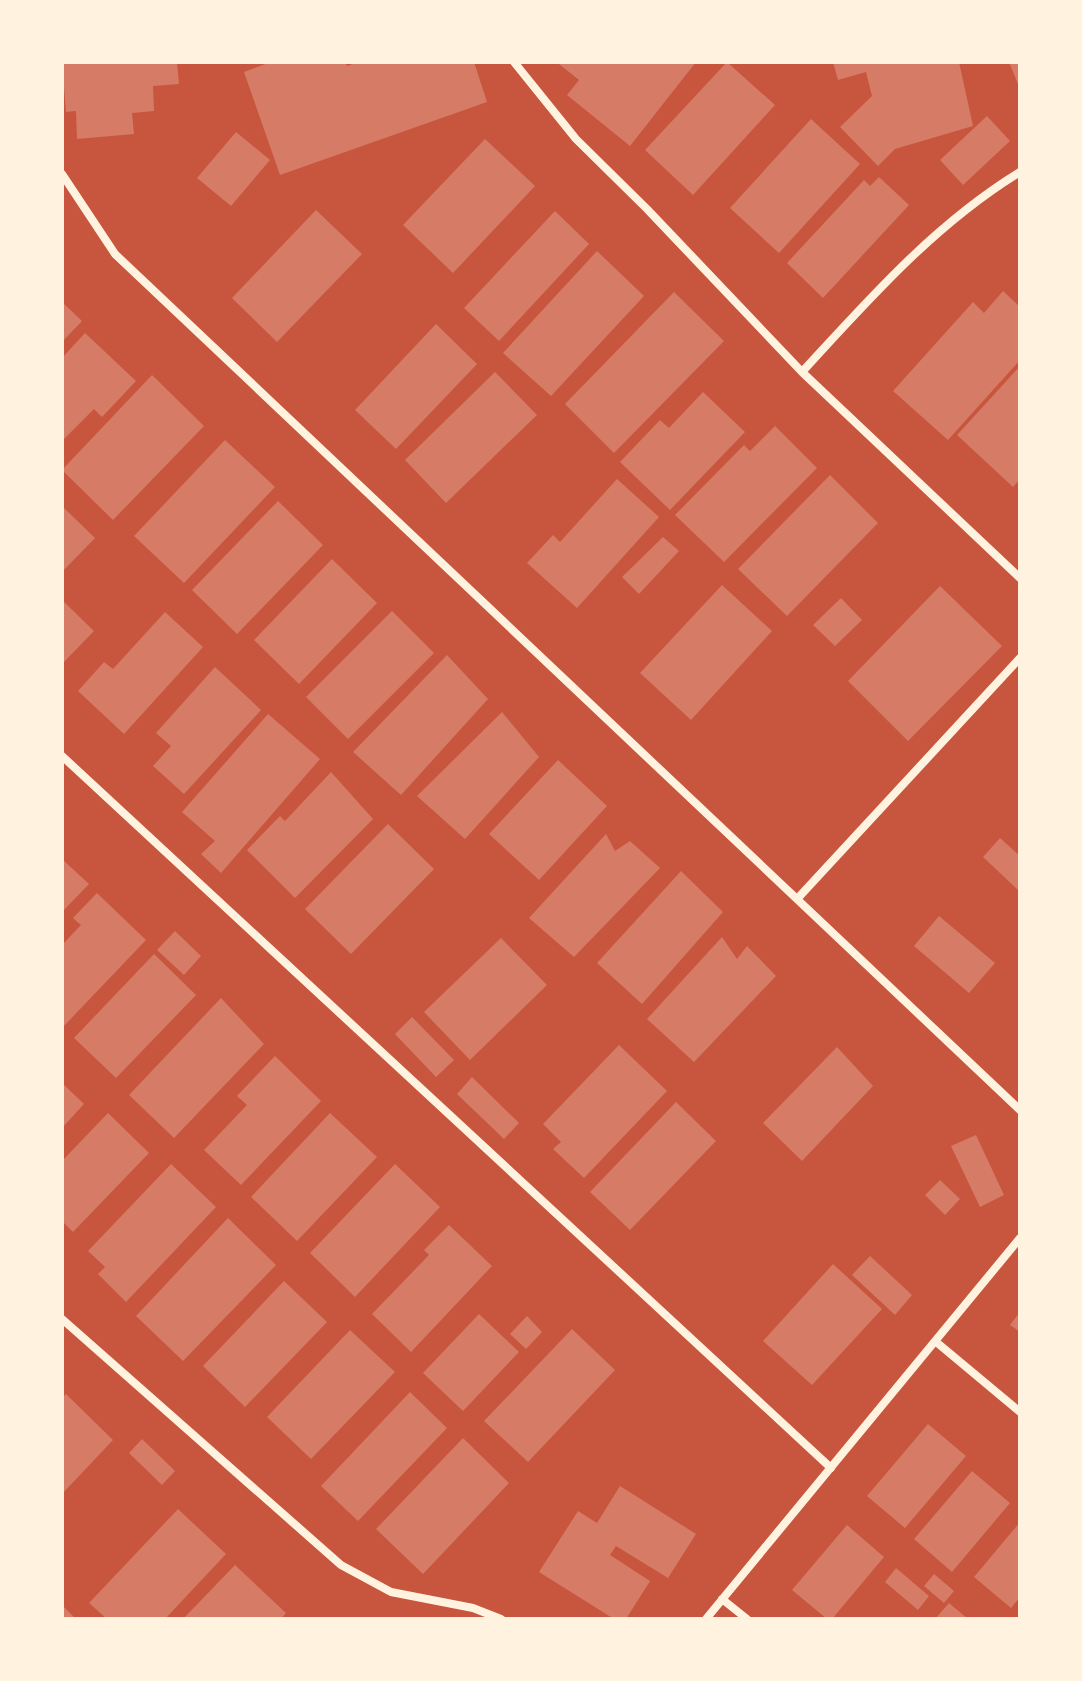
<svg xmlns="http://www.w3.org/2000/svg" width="1082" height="1681" viewBox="0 0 1082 1681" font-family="Figtree,sans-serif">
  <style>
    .building { fill: #d67c66 }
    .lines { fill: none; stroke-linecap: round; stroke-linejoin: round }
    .minor { stroke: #fff3e0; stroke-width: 8 }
  </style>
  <rect width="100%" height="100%" fill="#c8553d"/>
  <!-- building -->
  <path class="building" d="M62,62h115l2,22 -26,2 1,25 -22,2 2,21 -57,5 -1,-28 -10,1z
    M271,62h74l2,4 11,-4h116l13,40 -207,73 -36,-103z
    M560,62h136l-66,84 -63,-51 12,-15 -20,-16z
    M727,62l48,43 -82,90 -48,-45z
    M833,62h126l14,64 -78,23 -17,17 -38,-39 32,-31 -6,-24 -28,8z
    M1009,62h11v27z
    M987,116l23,25 -47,44 -23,-25z
    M811,119l49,45 -81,89 -49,-45z
    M236,132l34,28 -39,46 -34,-28z
    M485,139l50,47 -82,87 -50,-48z
    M879,177l30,28 -86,93 -36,-35 77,-83 6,6z
    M316,210l46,44 -85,88 -45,-44z
    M555,211l34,33 -90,97 -35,-33z
    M597,251l47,45 -93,100 -48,-43z
    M1003,291l17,16v53l-72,80 -55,-49 80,-89 11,11z
    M674,292l50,49 -110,112 -49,-49z
    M62,302l20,19 -20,21z
    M436,324l41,40 -81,85 -41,-39z
    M85,333l51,48 -34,36 -8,-8 -32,32v-83z
    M1020,366v113l-7,8 -56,-52z
    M495,372l42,43 -91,88 -41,-43z
    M152,375l52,51 -91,94 -51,-50z
    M703,392l42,40 -75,78 -50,-48 40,-42 9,8z
    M775,426l42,42 -93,94 -49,-47 69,-70 6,6z
    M225,440l50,47 -91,96 -50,-47z
    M830,475l48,48 -91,93 -49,-47z
    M617,479l42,38 -82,91 -50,-45 26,-28 7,7z
    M278,501l45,44 -86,89 -45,-44z
    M62,506l33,32 -33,34z
    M663,537l16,14 -40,43 -17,-17z
    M332,559l45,44 -78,81 -45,-44z
    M722,585l50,46 -81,89 -51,-47z
    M940,586l62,60 -94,95 -60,-60z
    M841,598l21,22 -27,26 -22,-21z
    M62,600l32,31 -32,33z
    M392,611l42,42 -86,86 -42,-42z
    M165,612l38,35 -79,87 -46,-43 26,-29 9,7z
    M447,655l41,44 -87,96 -48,-43z
    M215,667l46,43 -77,84 -31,-28 18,-20 -15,-13z
    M502,712l37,45 -74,82 -48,-43z
    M268,714l52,45 -99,114 -20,-19 14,-13 -33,-29z
    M558,760l49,46 -68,74 -50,-46z
    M331,772l42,47 -78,79 -48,-48 33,-34 5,5z
    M388,824l46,45 -83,85 -46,-45z
    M606,834l9,17 15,-10 30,27 -86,89 -45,-39z
    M1000,838l20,18v36l-37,-35z
    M62,859l27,25 -27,28z
    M681,871l42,41 -81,92 -45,-41z
    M97,893l49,47 -84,88v-83l19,-20 -8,-7z
    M939,916l56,47 -26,30 -55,-47z
    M175,931l26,25 -17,19 -27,-25z
    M722,937l15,22 10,-13 29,30 -82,86 -47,-43z
    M501,938l46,47 -77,75 -46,-48z
    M154,954l42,41 -80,83 -42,-40z
    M221,998l43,46 -90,94 -45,-43z
    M412,1017l42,43 -18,17 -41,-43z
    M619,1045l48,46 -83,87 -31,-29 8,-7 -18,-18z
    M837,1047l36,39 -71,75 -39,-38z
    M275,1056l46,45 -80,84 -37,-35 43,-45 -10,-9z
    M472,1077l47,46 -15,16 -47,-45z
    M62,1083l22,21 -22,24z
    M676,1102l40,39 -86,89 -40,-38z
    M108,1113l41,40 -76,79 -11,-11v-60z
    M330,1113l47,44 -80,84 -46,-44z
    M976,1135l28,60 -24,12 -29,-61z
    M171,1164l45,43 -90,95 -28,-28 7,-7 -17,-16z
    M395,1164l45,43 -85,90 -45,-44z
    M940,1180l20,19 -15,16 -20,-20z
    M228,1218l48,47 -93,96 -47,-45z
    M449,1225l43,41 -81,86 -39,-38 57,-59 -5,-5z
    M870,1256l42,39 -17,20 -43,-40z
    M833,1264l49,45 -70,76 -49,-44z
    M284,1281l43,41 -82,85 -42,-41z
    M1020,1312v20l-10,-7z
    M479,1314l40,38 -56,59 -40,-38z
    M527,1316l15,16 -16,17 -16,-15z
    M572,1329l43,41 -87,92 -44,-41z
    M350,1330l45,42 -84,87 -44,-42z
    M410,1392l37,36 -89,93 -37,-35z
    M66,1394l47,46 -51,54v-96z
    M928,1424l38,32 -61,72 -38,-32z
    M463,1438l46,45 -86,91 -47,-45z
    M142,1439l33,32 -13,14 -33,-32z
    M972,1471l38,32 -58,69 -38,-33z
    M620,1486l76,48 -28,44 -52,-32 -6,9 40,26 -24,38h-12l-75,-47 39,-61 19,12z
    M178,1509l48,45 -61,65h-58l-18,-16z
    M1020,1522v75l-9,11 -37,-31z
    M847,1525l37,32 -52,62h-5l-35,-29z
    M235,1565l51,48 -5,6h-98z
    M896,1568l33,28 -11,14 -33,-28z
    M934,1574l20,17 -10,12 -20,-17z
    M949,1603l19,16h-33z
    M62,1605l14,14h-14z"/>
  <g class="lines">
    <!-- minor -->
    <path class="minor" d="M514,62l62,77 71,70 155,163
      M1020,172c-85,52 -151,127 -218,200l218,206
      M62,174l53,80 905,856
      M62,756l769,712
      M798,898l222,-240
      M62,1319l279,246 50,27 82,16 28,11
      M935,1341l85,71
      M722,1599l25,20
      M706,1619l314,-381"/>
  </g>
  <!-- border -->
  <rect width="1082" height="1681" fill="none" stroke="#fff3e0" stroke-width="128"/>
</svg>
